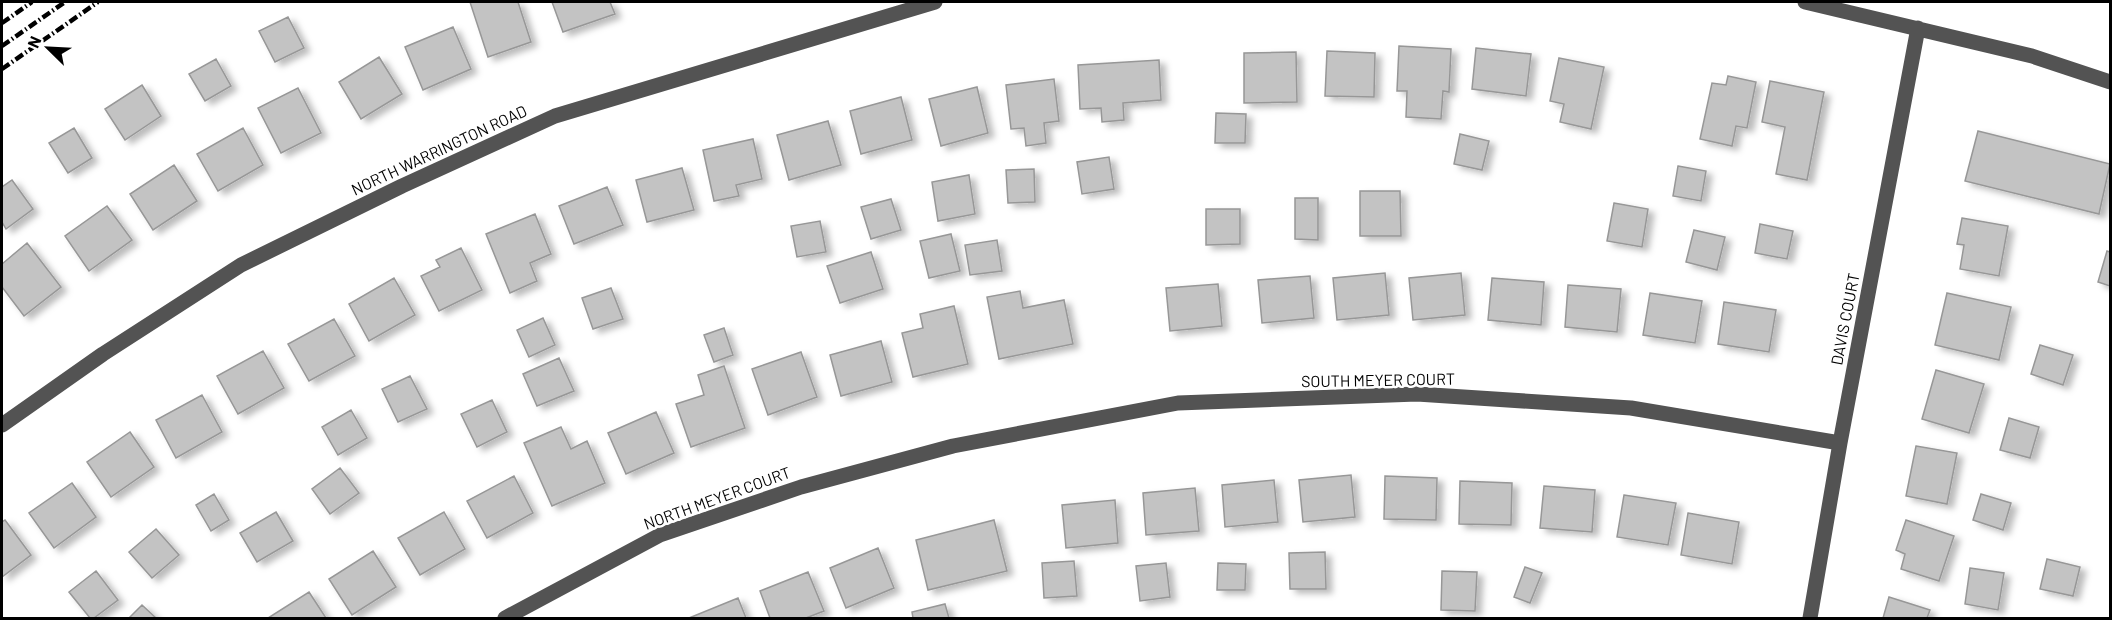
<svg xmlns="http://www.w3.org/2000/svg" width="2112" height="620" viewBox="0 0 2112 620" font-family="Barlow,sans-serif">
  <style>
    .building { fill: #c3c3c3; stroke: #979797; stroke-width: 1.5; filter: url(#shadow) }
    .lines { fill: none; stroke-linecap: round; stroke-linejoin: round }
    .minor { stroke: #535353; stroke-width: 15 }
    .rail { stroke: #000; stroke-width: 4.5; stroke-dasharray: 9 3 1.5 3; stroke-linecap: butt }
    .labels { text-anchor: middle; stroke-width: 5; stroke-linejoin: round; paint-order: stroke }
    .street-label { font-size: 16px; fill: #000; stroke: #fff }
  </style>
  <defs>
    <filter id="shadow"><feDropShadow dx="6" dy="4" stdDeviation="3" flood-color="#0004"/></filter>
  </defs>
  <rect width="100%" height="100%" fill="#fff"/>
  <!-- building -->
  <path class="building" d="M470,2h48l13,40 -43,15z
    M552,2h58l5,12 -52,18z
    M288,17l16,31 -29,14 -16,-31z
    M453,27l18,42 -48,21 -18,-43z
    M1399,46l52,3 -2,43 -6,-1 -2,28 -35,-2 1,-26h-10z
    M1476,48l55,6 -5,42 -54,-7z
    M1327,51l48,2 -1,44 -49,-1z
    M1296,52l1,50 -53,1v-50z
    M379,57l23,37 -41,25 -22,-37z
    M1559,58l45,9 -13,62 -31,-7 4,-18 -14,-3z
    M216,59l15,27 -26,15 -16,-27z
    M1159,60l2,40 -38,3 1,17 -22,2 -1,-14 -21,1 -2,-44z
    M1728,76l28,6 -9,46 -11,-2 -4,20 -32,-7 12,-56 14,2z
    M1054,79l5,42 -15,2 2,20 -20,3 -2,-18 -13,1 -5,-44z
    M1770,81l54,11 -17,88 -31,-6 9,-47 -23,-5z
    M142,85l19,31 -36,24 -20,-31z
    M977,87l11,46 -47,13 -12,-47z
    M298,88l23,45 -40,20 -23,-45z
    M901,97l11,43 -51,14 -11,-43z
    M1216,113l30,1 -1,29h-30z
    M828,121l13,44 -52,15 -12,-45z
    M74,128l18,30 -24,15 -19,-30z
    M243,128l20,37 -45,26 -21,-37z
    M1978,131l132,33 -11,50 -134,-33z
    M1460,134l29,7 -7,29 -28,-6z
    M753,139l9,40 -26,6 3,11 -25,5 -11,-51z
    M1109,157l5,32 -32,5 -5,-32z
    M174,165l23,36 -44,29 -23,-36z
    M1678,166l28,5 -5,30 -28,-5z
    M682,168l12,42 -47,12 -11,-42z
    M1034,169l1,33 -27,1 -2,-33z
    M969,175l6,39 -37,7 -6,-39z
    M12,180l21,29 -27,20 -4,-7v-35z
    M607,187l16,38 -49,19 -15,-38z
    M1360,191h40l1,45h-41z
    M1295,198h23v42l-23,-1z
    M891,199l10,31 -30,9 -10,-32z
    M1614,203l34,6 -6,38 -35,-6z
    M107,206l25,34 -43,31 -24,-35z
    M1206,209h34v35l-34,1z
    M535,214l16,40 -21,9 7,18 -27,12 -24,-59z
    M1962,218l46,8 -9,50 -39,-7 4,-24 -7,-1z
    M820,221l6,31 -29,5 -6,-31z
    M1760,224l33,7 -6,28 -32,-6z
    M1694,230l31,7 -8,33 -31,-8z
    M951,234l9,37 -31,7 -9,-37z
    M997,240l5,31 -32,4 -5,-30z
    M27,243l34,44 -37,29 -22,-29v-23z
    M461,248l21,42 -43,21 -18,-35 19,-9 -4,-7z
    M2107,251l3,1v34l-12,-4z
    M871,252l12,37 -43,14 -13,-37z
    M1385,273l4,42 -52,5 -4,-42z
    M1461,273l4,42 -52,5 -4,-42z
    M1310,276l4,42 -52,5 -4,-43z
    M394,278l21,37 -46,26 -20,-37z
    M1492,278l52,4 -3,43 -53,-5z
    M1218,284l4,42 -52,5 -4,-43z
    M1568,285l53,4 -4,43 -52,-5z
    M611,288l12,31 -30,10 -11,-31z
    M1020,291l3,17 41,-8 9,44 -74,15 -12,-62z
    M1650,293l52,8 -7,42 -52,-8z
    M1947,293l64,14 -12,53 -64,-15z
    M1724,302l52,8 -7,42 -51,-8z
    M954,306l14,58 -55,13 -11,-44 21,-5 -3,-14z
    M543,318l12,27 -26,12 -12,-27z
    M334,319l21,37 -46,25 -21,-37z
    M724,328l9,27 -19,7 -10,-27z
    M881,341l11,41 -51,14 -11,-41z
    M2040,345l33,10 -10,30 -32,-11z
    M263,351l21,37 -46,26 -21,-38z
    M801,352l16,45 -49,18 -16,-46z
    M559,358l15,33 -37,15 -14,-32z
    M724,366l21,62 -54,19 -15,-43 28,-9 -6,-20z
    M1936,370l48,14 -15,49 -47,-14z
    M410,376l17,33 -29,13 -16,-33z
    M202,395l20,37 -46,26 -20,-38z
    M492,400l15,32 -30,15 -16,-33z
    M351,410l16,28 -29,17 -16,-28z
    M656,412l18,41 -48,21 -18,-41z
    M2009,418l30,9 -9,31 -30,-8z
    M561,427l10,22 16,-8 18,42 -53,23 -28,-63z
    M130,432l24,35 -43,30 -24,-35z
    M1916,446l41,7 -10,51 -41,-8z
    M340,468l19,25 -29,21 -18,-25z
    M1351,475l4,42 -52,5 -4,-42z
    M514,476l19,37 -46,25 -20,-37z
    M1385,476l52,2 -1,42 -52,-1z
    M1274,480l4,42 -53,5 -3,-42z
    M1460,481l52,2 -1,42 -52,-1z
    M72,483l24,34 -42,31 -25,-35z
    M1544,486l51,4 -3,42 -52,-4z
    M1195,488l4,43 -53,4 -3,-42z
    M214,494l15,26 -18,11 -15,-26z
    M1981,494l30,9 -8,27 -30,-10z
    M1624,495l52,8 -8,42 -51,-8z
    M1115,500l3,43 -52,5 -4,-43z
    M276,512l17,29 -36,21 -17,-29z
    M444,512l21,37 -45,26 -22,-37z
    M1688,513l51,9 -7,42 -51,-9z
    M5,520l26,35 -29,22v-55z
    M994,520l13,51 -79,19 -12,-50z
    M1906,520l48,16 -15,45 -38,-12 4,-15 -9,-4z
    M156,529l23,26 -27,23 -23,-26z
    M878,548l16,40 -48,20 -16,-40z
    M373,551l23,36 -44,28 -23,-36z
    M1325,552l1,37h-36l-1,-36z
    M2047,559l33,8 -7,29 -33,-7z
    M1074,561l3,35 -33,2 -2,-35z
    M1166,563l4,34 -30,4 -4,-35z
    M1218,563l28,1 -1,26h-28z
    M1525,567l17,6 -12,30 -16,-6z
    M1970,568l34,5 -6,37 -33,-6z
    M96,571l22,29 -24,18h-4l-21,-26z
    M1442,571l35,1 -2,39 -34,-1z
    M808,572l16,39 -18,7h-36l-10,-27z
    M309,592l17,26h-58z
    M1889,597l41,13 -3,8h-44z
    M738,598l8,20h-57z
    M945,604l4,14h-36l-1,-6z
    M142,605l14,13h-27z"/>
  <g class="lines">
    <!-- minor -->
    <path class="minor" d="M1805,2l227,54 78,26
      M2,425l101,-71 138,-89 161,-79 153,-70 380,-114
      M505,618l155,-83 141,-48 152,-41 225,-43 239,-9 214,14 209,35
      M1810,618l30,-175 78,-415"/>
    <!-- rail -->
    <path class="rail" d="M2,23l30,-21
      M2,46l63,-44
      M2,69l96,-67"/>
  </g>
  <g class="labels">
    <!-- street labels -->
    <g class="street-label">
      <text transform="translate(439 150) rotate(-25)" y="6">NORTH WARRINGTON ROAD</text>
      <text transform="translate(1845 319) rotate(-79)" y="6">DAVIS COURT</text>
      <text transform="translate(1378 380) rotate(-1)" y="6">SOUTH MEYER COURT</text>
      <text transform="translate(717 498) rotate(-20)" y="6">NORTH MEYER COURT</text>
    </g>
  </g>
  <!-- border -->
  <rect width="2112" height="620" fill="none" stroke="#000000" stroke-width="6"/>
  <!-- north arrow -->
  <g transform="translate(48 48) rotate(294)" stroke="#ffffff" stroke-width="4.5" paint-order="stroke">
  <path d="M0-4.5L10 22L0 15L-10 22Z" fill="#000000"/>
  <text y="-9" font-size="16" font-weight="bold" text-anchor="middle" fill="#000000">N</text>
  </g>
</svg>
